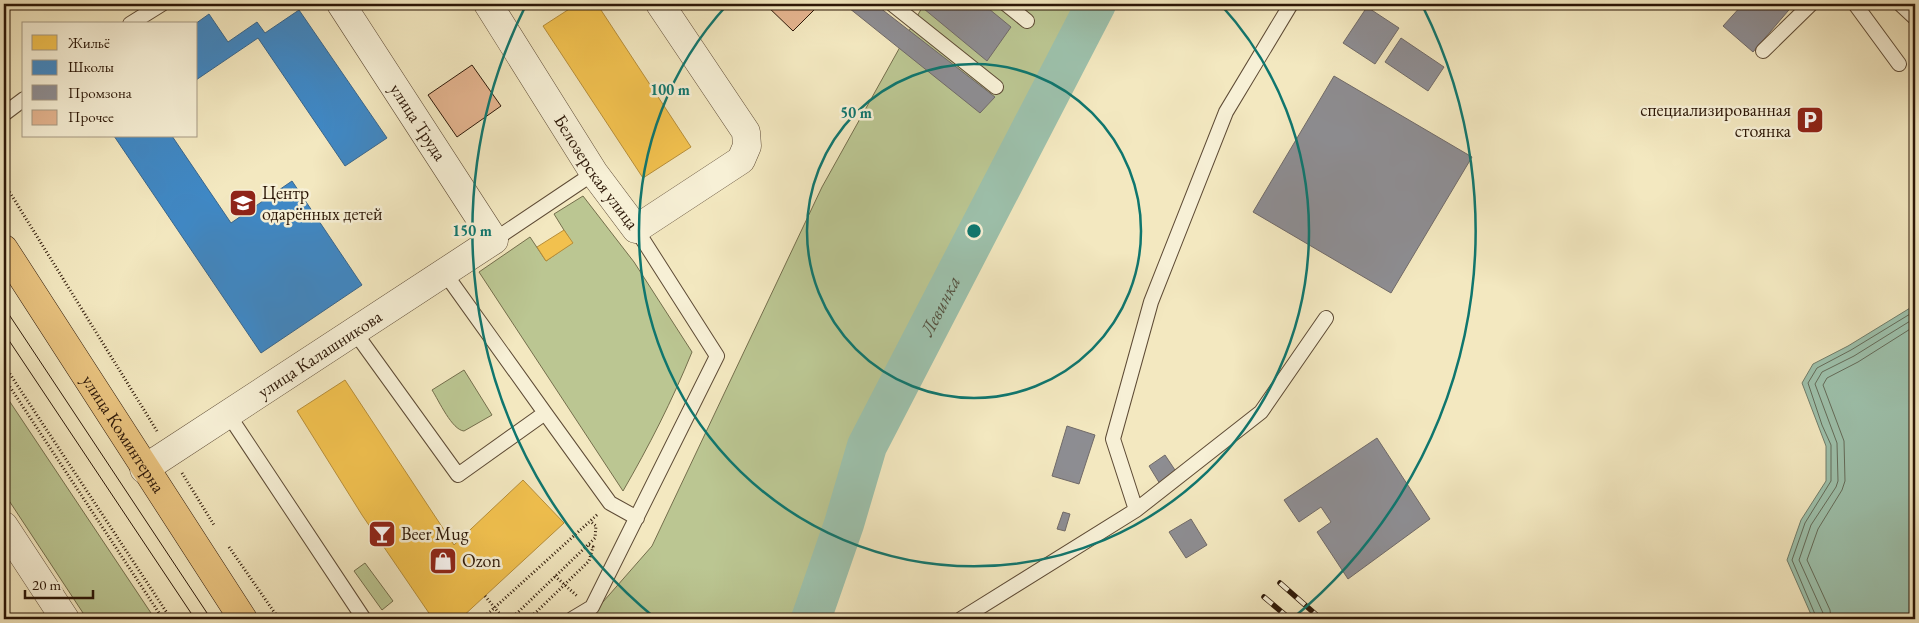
<svg xmlns="http://www.w3.org/2000/svg" width="1919" height="623" viewBox="0 0 1919 623" font-family="'EB Garamond',serif">
  <style>
    .green { fill: #bbc692; stroke: #746e4c }
    .water { fill: #9dc1ac; stroke: #707d6a }
    .homes { fill: #f2c14e; stroke: #b78e39 }
    .schools { fill: #3f88c5; stroke: #39668c }
    .industry { fill: #8d8d92; stroke: #706a68 }
    .lines { fill: none; stroke-linecap: round; stroke-linejoin: round }
    .shore { stroke: #646c5a; stroke-width: 1 }
    .river { stroke: #9dc1ac; stroke-width: 40 }
    .building { fill: #e4b48f; stroke: #2c1707 }
    .lane-casing { stroke: #5e4b35; stroke-width: 16 }
    .street-casing { stroke: #5e4b35; stroke-width: 29 }
    .primary-casing { stroke: #2c1707; stroke-width: 29 }
    .path { stroke: #2c1707; stroke-width: 3; stroke-dasharray: 1 2.5; stroke-linecap: butt }
    .lane { stroke: #f7f0d6; stroke-width: 14 }
    .street { stroke: #f7f0d6; stroke-width: 28 }
    .primary { stroke: #eac480; stroke-width: 28 }
    .tram { stroke: #2c1707; stroke-width: 1 }
    .rail-casing { stroke: #2c1707; stroke-width: 5.5 }
    .rail { stroke: #f7f0d6; stroke-width: 4; stroke-dasharray: 11; stroke-linecap: butt }
    .ring { fill: none; stroke: #0f766e; stroke-width: 2.5 }
    .labels { text-anchor: middle; stroke-width: 5; stroke-linejoin: round; paint-order: stroke }
    .poi-label { font-size: 18px; fill: #2c1707; stroke: #f7f0d6; text-anchor: start }
    .street-label { font-size: 18px; fill: #2c1707; stroke: #f7f0d6 }
    .water-label { font-size: 19px; font-style: italic; fill: #545241; stroke: #f7f0d6 }
    .centre { fill: #0f766e; stroke: #f7f0d6; stroke-width: 2.5 }
    .ring-label { font-size: 15px; text-anchor: middle; font-weight: bold; fill: #0f766e; stroke: #f7f0d6; stroke-width: 5; stroke-linejoin: round; paint-order: stroke }
  </style>
  <rect width="100%" height="100%" fill="#f3e8c0"/>
  <filter id="stains"><feTurbulence type="fractalNoise" baseFrequency=".004" numOctaves="4"/><feColorMatrix values="0 0 0 0 .2 0 0 0 0 .09 0 0 0 0 .02 0 0 0 .5 -.17"/></filter>
  <radialGradient id="worn" r=".72"><stop offset=".6" stop-color="#630" stop-opacity="0"/><stop offset="1" stop-color="#630" stop-opacity=".3"/></radialGradient>
  <!-- green -->
  <path class="green" d="M924,4h158l-249,553 -21,62h-224l64,-73 170,-359z
    M583,196l51,66 58,90c-20,49 -43,94 -69,139l-144,-219 51,-35 16,24 26,-18 -18,-29z
    M464,370l28,45 -28,16c-12,-1 -25,-30 -32,-41z
    M4,393l151,226h-68l-83,-126z
    M365,563l28,38 -11,9 -28,-39z"/>
  <!-- water -->
  <path class="water" d="M1915,305v314h-102l-26,-59 14,-40 25,-39v-35l-24,-63 11,-19 35,-18z"/>
  <!-- homes -->
  <path class="homes" d="M577,4h20l94,143 -48,31 -100,-152z
    M564,230l9,13 -27,18 -9,-14z
    M345,380l109,165 69,-65 41,43 -104,96h-27l-71,-104 -65,-104z"/>
  <!-- schools -->
  <path class="schools" d="M299,10l88,128 -42,28 -87,-128 -62,42v-56h-1l14,-10 19,28 29,-20 8,11z
    M114,136h58l59,87 61,-42 70,104 -101,68z"/>
  <!-- industry -->
  <path class="industry" d="M844,4h31l120,93 -15,16z
    M918,4h65l28,23 -24,34z
    M1743,4h51l-41,48 -30,-26z
    M1367,7l32,21 -24,36 -32,-21z
    M1401,38l43,29 -16,24 -43,-29z
    M1334,76l138,81 -81,136 -138,-81z
    M1067,426l28,9 -16,49 -27,-8z
    M1377,438l53,81 -82,60 -31,-47 14,-10 -10,-15 -22,15 -15,-22z
    M1165,455l12,18 -17,11 -11,-18z
    M1063,512l7,2 -5,17 -8,-2z
    M1191,519l16,26 -21,13 -17,-26z"/>
  <g class="lines">
    <!-- shore -->
    <path class="shore" d="M1817,619l-25,-59 13,-37 26,-42v-36l-9,-20 -14,-42 9,-15 34,-18 64,-39
      M1824,619l-1,-6 -24,-53 12,-35 25,-38 2,-6 -1,-38 -22,-59 7,-12 32,-16 61,-38
      M1831,619l-1,-9 -23,-50 11,-31 24,-39 3,-9 -1,-40 -21,-56 4,-7 31,-16 57,-36"/>
    <!-- river -->
    <path class="river" id="s1" d="M811,619l33,-95 23,-78 229,-442"/>
  </g>
  <!-- building -->
  <path class="building" d="M765,4h49l3,3 -24,24z
    M472,65l29,41 -44,31 -29,-42z"/>
  <g class="lines">
    <!-- lane casing -->
    <g class="lane-casing">
      <path id="lane" d="M892,4l104,83
        M1006,4l21,17
        M1855,4l44,60
        M1900,4l15,14
        M130,24l32,-20
        M1763,51l48,-47
        M4,114l20,-15
        M494,240l100,-67
        M354,331l104,144 87,-62 -101,-141
        M545,413l65,90 27,15
        M228,414l136,205
        M1136,510l-23,-71 38,-137 75,-190 65,-108
        M572,619l20,-12 125,-251 -81,-127
        M961,619l175,-109 125,-98 65,-94"/>
    </g>
    <!-- street casing -->
    <g class="street-casing">
      <g id="street">
        <path id="s2" d="M488,4l106,169 42,56 105,-69 6,-14 -1,-14 -86,-128"/>
        <path id="s3" d="M144,469l350,-229 -153,-236"/>
        <path d="M4,526l61,93"/>
      </g>
    </g>
    <!-- primary casing -->
    <g class="primary-casing">
      <g id="primary">
        <path id="s4" d="M4,249l239,370"/>
      </g>
    </g>
    <!-- path -->
    <path class="path" d="M4,183l153,248
      M4,365l167,254
      M4,378l159,241
      M4,407l5,-20
      M182,473l32,52
      M229,547l50,72
      M555,576l22,20
      M485,596l19,23
      M482,619l116,-105
      M511,619l84,-81 1,-12 -6,-5
      M529,619l60,-58 4,-14 -5,-2"/>
    <!-- lane -->
    <use href="#lane" class="lane"/>
    <!-- street -->
    <use href="#street" class="street"/>
    <!-- primary -->
    <use href="#primary" class="primary"/>
    <!-- tram -->
    <path class="tram" d="M4,307l207,312
      M4,333l191,286"/>
    <!-- rail casing -->
    <g class="rail-casing">
      <path id="rail" d="M1280,583l41,36
        M1264,597l26,22"/>
    </g>
    <!-- rail -->
    <use href="#rail" class="rail"/>
  </g>
  <!-- distance rings -->
  <g class="ring">
    <circle cx="974" cy="231" r="167"/>
    <path d="M1221 5A335 335 0 1 1 727 5"/>
    <path d="M655 618A502 502 0 0 1 525 7M1423 7A502 502 0 0 1 1293 618"/>
  </g>
  <!-- icons -->
  <defs>
    <g id="parking-square" transform="scale(1.4375)"><rect x="-9" y="-9" width="18" height="18" rx="4" fill="#8f2418" stroke="#f7f0d6"/><path d="M-3.5-5.5H1a3.5 3.5 0 0 1 0 7H-1V5.5H-3.5ZM-1-3.4V-.6H.8a1.4 1.4 0 0 0 0-2.8Z" fill="#fff"/></g>
    <g id="school-square" transform="scale(1.4375)"><rect x="-9" y="-9" width="18" height="18" rx="4" fill="#8f2418" stroke="#f7f0d6"/><path d="M0-5L7-2L0 1L-7-2ZM-4 1L0 2.5L4 1V4Q0 6-4 4Z" fill="#fff"/></g>
    <g id="bar-square" transform="scale(1.4375)"><rect x="-9" y="-9" width="18" height="18" rx="4" fill="#8f2418" stroke="#f7f0d6"/><path d="M-6-5H6L.8 .8V4.5H3.5V6h-7V4.5H-.8V.8Z" fill="#fff"/></g>
    <g id="shop-square" transform="scale(1.4375)"><rect x="-9" y="-9" width="18" height="18" rx="4" fill="#8f2418" stroke="#f7f0d6"/><path d="M-5-2.5h2.3a2.7 3.5 0 0 1 5.4 0H5L5.5 6h-11ZM-1.5-2.5h3a1.5 2.3 0 0 0-3 0Z" fill="#fff"/></g>
  </defs>
  <g fill-rule="evenodd">
    <use href="#parking-square" x="1810" y="120"/>
    <use href="#school-square" x="243" y="203"/>
    <use href="#bar-square" x="382" y="534"/>
    <use href="#shop-square" x="443" y="561"/>
  </g>
  <g class="labels">
    <!-- poi labels -->
    <g class="poi-label">
      <text x="1791" y="116" text-anchor="end">специализированная<tspan x="1791" dy="21">стоянка</tspan></text>
      <text x="262" y="199">Центр<tspan x="262" dy="21">одарённых детей</tspan></text>
      <text x="401" y="540">Beer Mug</text>
      <text x="462" y="567">Ozon</text>
    </g>
    <!-- street labels -->
    <g class="street-label">
      <text transform="translate(418 122) rotate(57)" y="6">улица Труда</text>
      <text dy="6" stroke="none"><textPath href="#s2" startOffset="200">Белозерская улица</textPath></text>
      <text dy="6" stroke="none"><textPath href="#s3" startOffset="210">улица Калашникова</textPath></text>
      <text dy="6" stroke="none"><textPath href="#s4" startOffset="220">улица Коминтерна</textPath></text>
    </g>
    <!-- water labels -->
    <g class="water-label">
      <text dy="7" stroke="none"><textPath href="#s1" startOffset="340">Левинка</textPath></text>
    </g>
  </g>
  <circle cx="974" cy="231" r="8" class="centre"/>
  <g class="ring-label">
    <text x="670" y="95">100 m</text>
    <text x="856" y="118">50 m</text>
    <text x="472" y="236">150 m</text>
  </g>
  <!-- margin -->
  <rect width="1919" height="623" fill="none" stroke="#f3e8c0" stroke-width="20"/>
  <rect x="5" y="5" width="1909" height="613" fill="none" stroke="#2c1707" stroke-width="2.5"/>
  <rect x="10" y="10" width="1899" height="603" fill="none" stroke="#2c1707"/>
  <!-- legend -->
  <rect x="22" y="22" width="175" height="115" fill="#f7f0d6" stroke="#a69983"/>
  <rect x="32" y="35" width="25" height="15" fill="#f2c14e" stroke="#a69983"/>
  <text x="68" y="48" font-size="15" fill="#2c1707">Жильё</text>
  <rect x="32" y="60" width="25" height="15" fill="#3f88c5" stroke="#a69983"/>
  <text x="68" y="72" font-size="15" fill="#2c1707">Школы</text>
  <rect x="32" y="85" width="25" height="15" fill="#8d8d92" stroke="#a69983"/>
  <text x="68" y="98" font-size="15" fill="#2c1707">Промзона</text>
  <rect x="32" y="110" width="25" height="15" fill="#e4b48f" stroke="#a69983"/>
  <text x="68" y="122" font-size="15" fill="#2c1707">Прочее</text>
  <!-- scale -->
  <path d="M25 590v8h68v-8" fill="none" stroke="#2c1707" stroke-width="2.5"/>
  <text x="32" y="590" font-size="15" fill="#2c1707" stroke="#f7f0d6" stroke-width="4" paint-order="stroke">20 m</text>
  <rect width="100%" height="100%" filter="url(#stains)"/>
  <rect width="100%" height="100%" fill="url(#worn)"/>
</svg>
